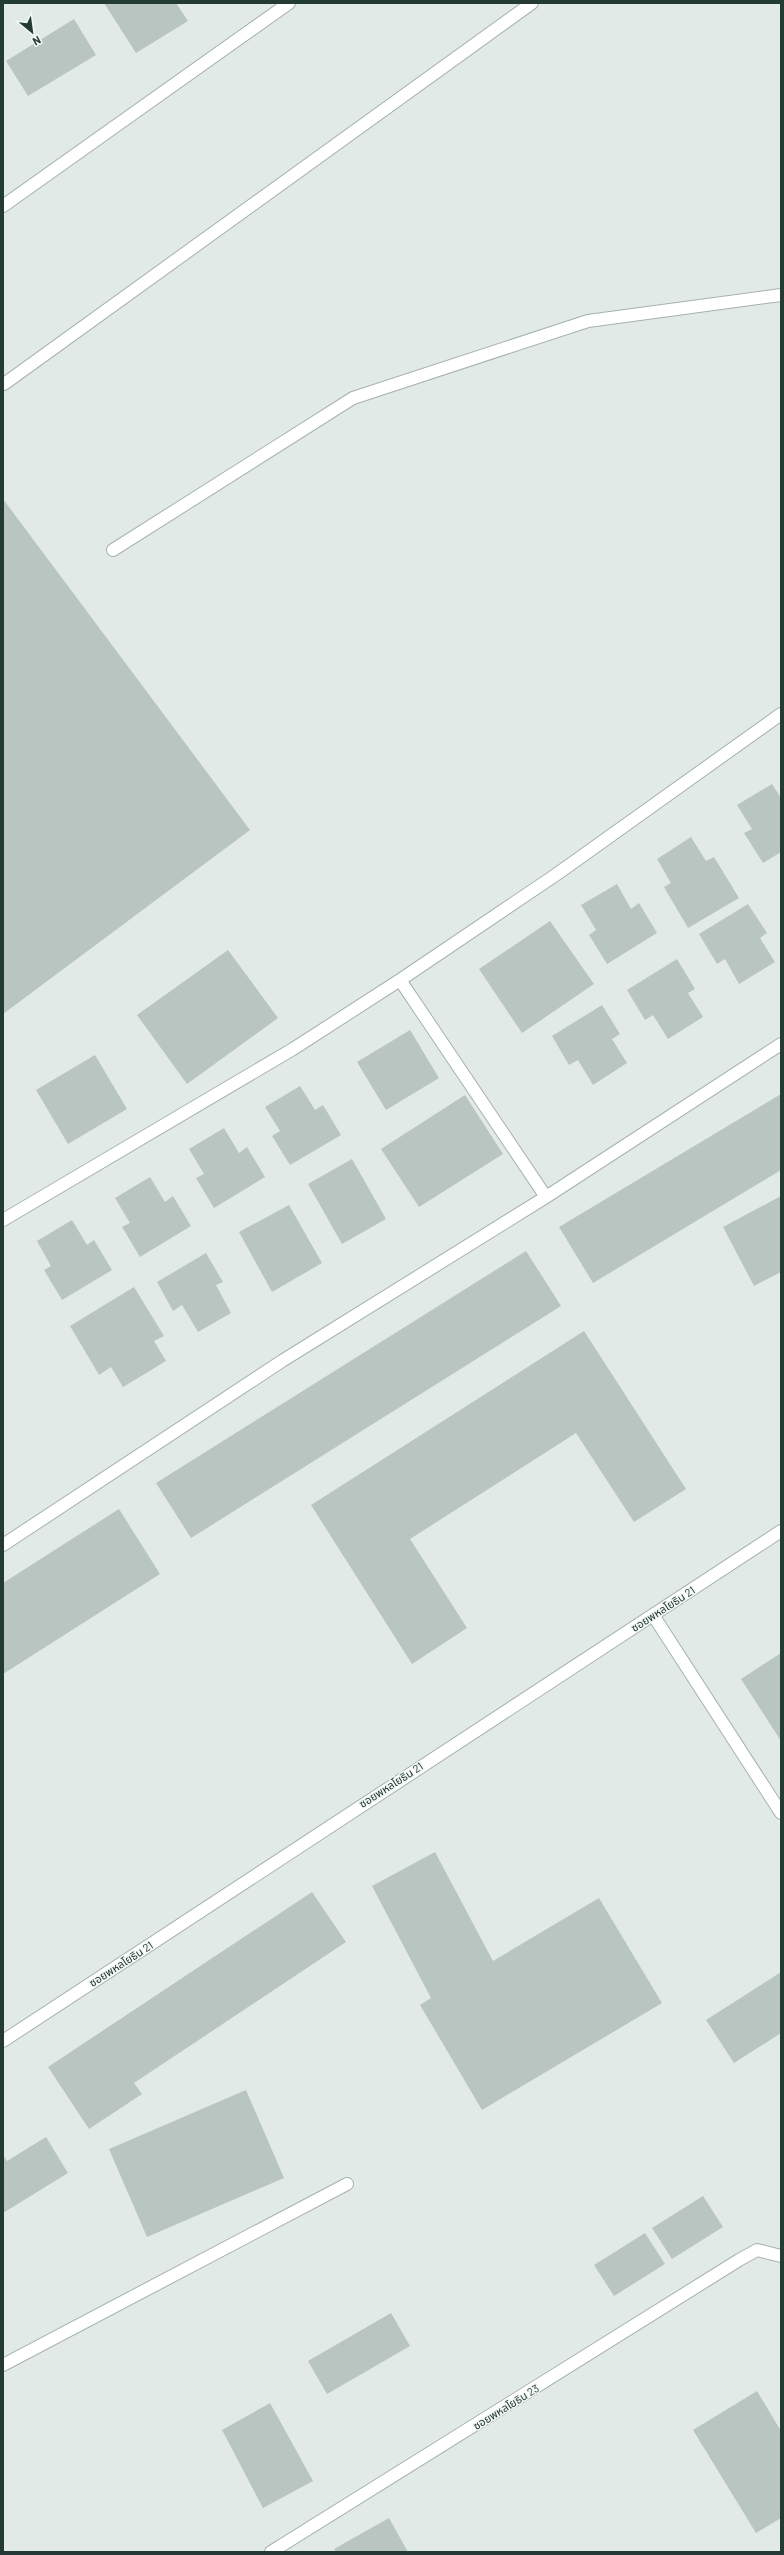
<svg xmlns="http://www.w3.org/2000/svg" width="784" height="2555" viewBox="0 0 784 2555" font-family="Barlow,'Noto Sans Thai',sans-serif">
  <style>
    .building { fill: #b8c5c0 }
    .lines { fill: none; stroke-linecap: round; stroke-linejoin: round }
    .minor-casing { stroke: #a5b2ae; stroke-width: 14 }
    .minor { stroke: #fff; stroke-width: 12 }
    .labels { text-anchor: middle; stroke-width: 3; stroke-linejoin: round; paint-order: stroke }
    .street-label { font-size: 11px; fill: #243a35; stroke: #f2f7f5 }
  </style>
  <rect width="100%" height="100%" fill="#e2eae7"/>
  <!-- building -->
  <path class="building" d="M104,3h72l12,18 -52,32z
    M74,19l22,36 -68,41 -22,-35z
    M3,499l247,331 -247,184z
    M772,784l9,14v54l-18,11 -19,-30 8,-4 -15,-24z
    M691,837l15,24 8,-4 25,41 -51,30 -24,-41 7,-4 -14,-24z
    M617,884l14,25 8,-6 18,30 -50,31 -18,-29 7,-5 -15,-25z
    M748,904l19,29 -7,5 15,24 -36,22 -14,-25 -8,5 -18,-30z
    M550,921l44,63 -72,49 -43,-64z
    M228,950l50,68 -91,66 -50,-69z
    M677,959l18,30 -7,4 15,24 -35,22 -15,-24 -8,5 -18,-30z
    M602,1005l18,29 -8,5 15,24 -34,22 -15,-25 -9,5 -17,-29z
    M410,1030l29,48 -53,32 -29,-48z
    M95,1055l32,54 -59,35 -32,-54z
    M300,1086l15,24 8,-5 18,30 -51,30 -18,-29 8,-5 -15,-24z
    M781,1094v76l-188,113 -34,-56z
    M465,1095l38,59 -84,53 -38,-58z
    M224,1128l15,25 8,-6 18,30 -51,31 -18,-30 8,-4 -15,-25z
    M352,1159l34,60 -44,25 -34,-60z
    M150,1177l15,25 8,-6 18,30 -51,31 -18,-30 8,-4 -15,-25z
    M781,1196v76l-27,14 -31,-59z
    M289,1205l33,58 -50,29 -33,-60z
    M72,1220l15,25 7,-5 18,30 -50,30 -18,-30 7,-4 -14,-25z
    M526,1251l35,55 -370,232 -35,-55z
    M206,1253l17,29 -7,3 15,28 -33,19 -16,-27 -9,6 -16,-29z
    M134,1287l30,49 -10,5 12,20 -43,26 -12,-20 -12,8 -29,-49z
    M584,1331l102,158 -52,33 -58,-89 -166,106 57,89 -55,36 -101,-159z
    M119,1509l41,65 -157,100v-91z
    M781,1653v88l-40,-62z
    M435,1852l58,109 106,-63 63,105 -180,107 -62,-105 11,-7 -59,-112z
    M312,1892l34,50 -212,141 8,11 -53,35 -41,-62z
    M781,1972v61l-47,30 -28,-43z
    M246,2090l38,88 -137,59 -38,-88z
    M46,2137l22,36 -65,40v-58l4,6z
    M703,2196l20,31 -51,32 -20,-31z
    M645,2233l20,31 -51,32 -20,-31z
    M391,2313l19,33 -83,48 -19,-33z
    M757,2391l24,40v87l-25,15 -63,-103z
    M270,2403l43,78 -50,27 -41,-78z
    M389,2518l19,34h-72l-2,-3z"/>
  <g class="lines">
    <!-- minor casing -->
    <g class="minor-casing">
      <path id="minor" d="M3,206l286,-203
        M4,384l528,-381
        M113,550l240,-152 235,-77 193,-26
        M400,980l146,217
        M3,1220l290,-171 107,-69 157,-106 224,-160
        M3,1545l279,-184 264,-164 235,-153
        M653,1615l128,198
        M3,2041l778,-510
        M3,2365l344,-181
        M271,2552l468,-292 18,-10 24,6"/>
    </g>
    <!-- minor -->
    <use href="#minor" class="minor"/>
  </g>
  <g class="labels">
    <!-- street labels -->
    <g class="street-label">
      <text transform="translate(663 1609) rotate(-33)" y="4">ซอยพหลโยธิน 21</text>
      <text transform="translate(391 1785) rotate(-33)" y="4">ซอยพหลโยธิน 21</text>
      <text transform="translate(121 1964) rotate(-33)" y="4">ซอยพหลโยธิน 21</text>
      <text transform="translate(506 2407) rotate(-32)" y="4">ซอยพหลโยธิน 23</text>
    </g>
  </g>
  <!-- border -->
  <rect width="784" height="2555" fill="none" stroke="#243a35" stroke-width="8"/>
  <!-- north arrow -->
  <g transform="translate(32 32) rotate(151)" stroke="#f2f7f5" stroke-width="3" paint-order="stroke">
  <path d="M0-3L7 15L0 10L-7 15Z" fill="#243a35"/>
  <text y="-6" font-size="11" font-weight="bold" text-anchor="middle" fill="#243a35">N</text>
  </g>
</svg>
